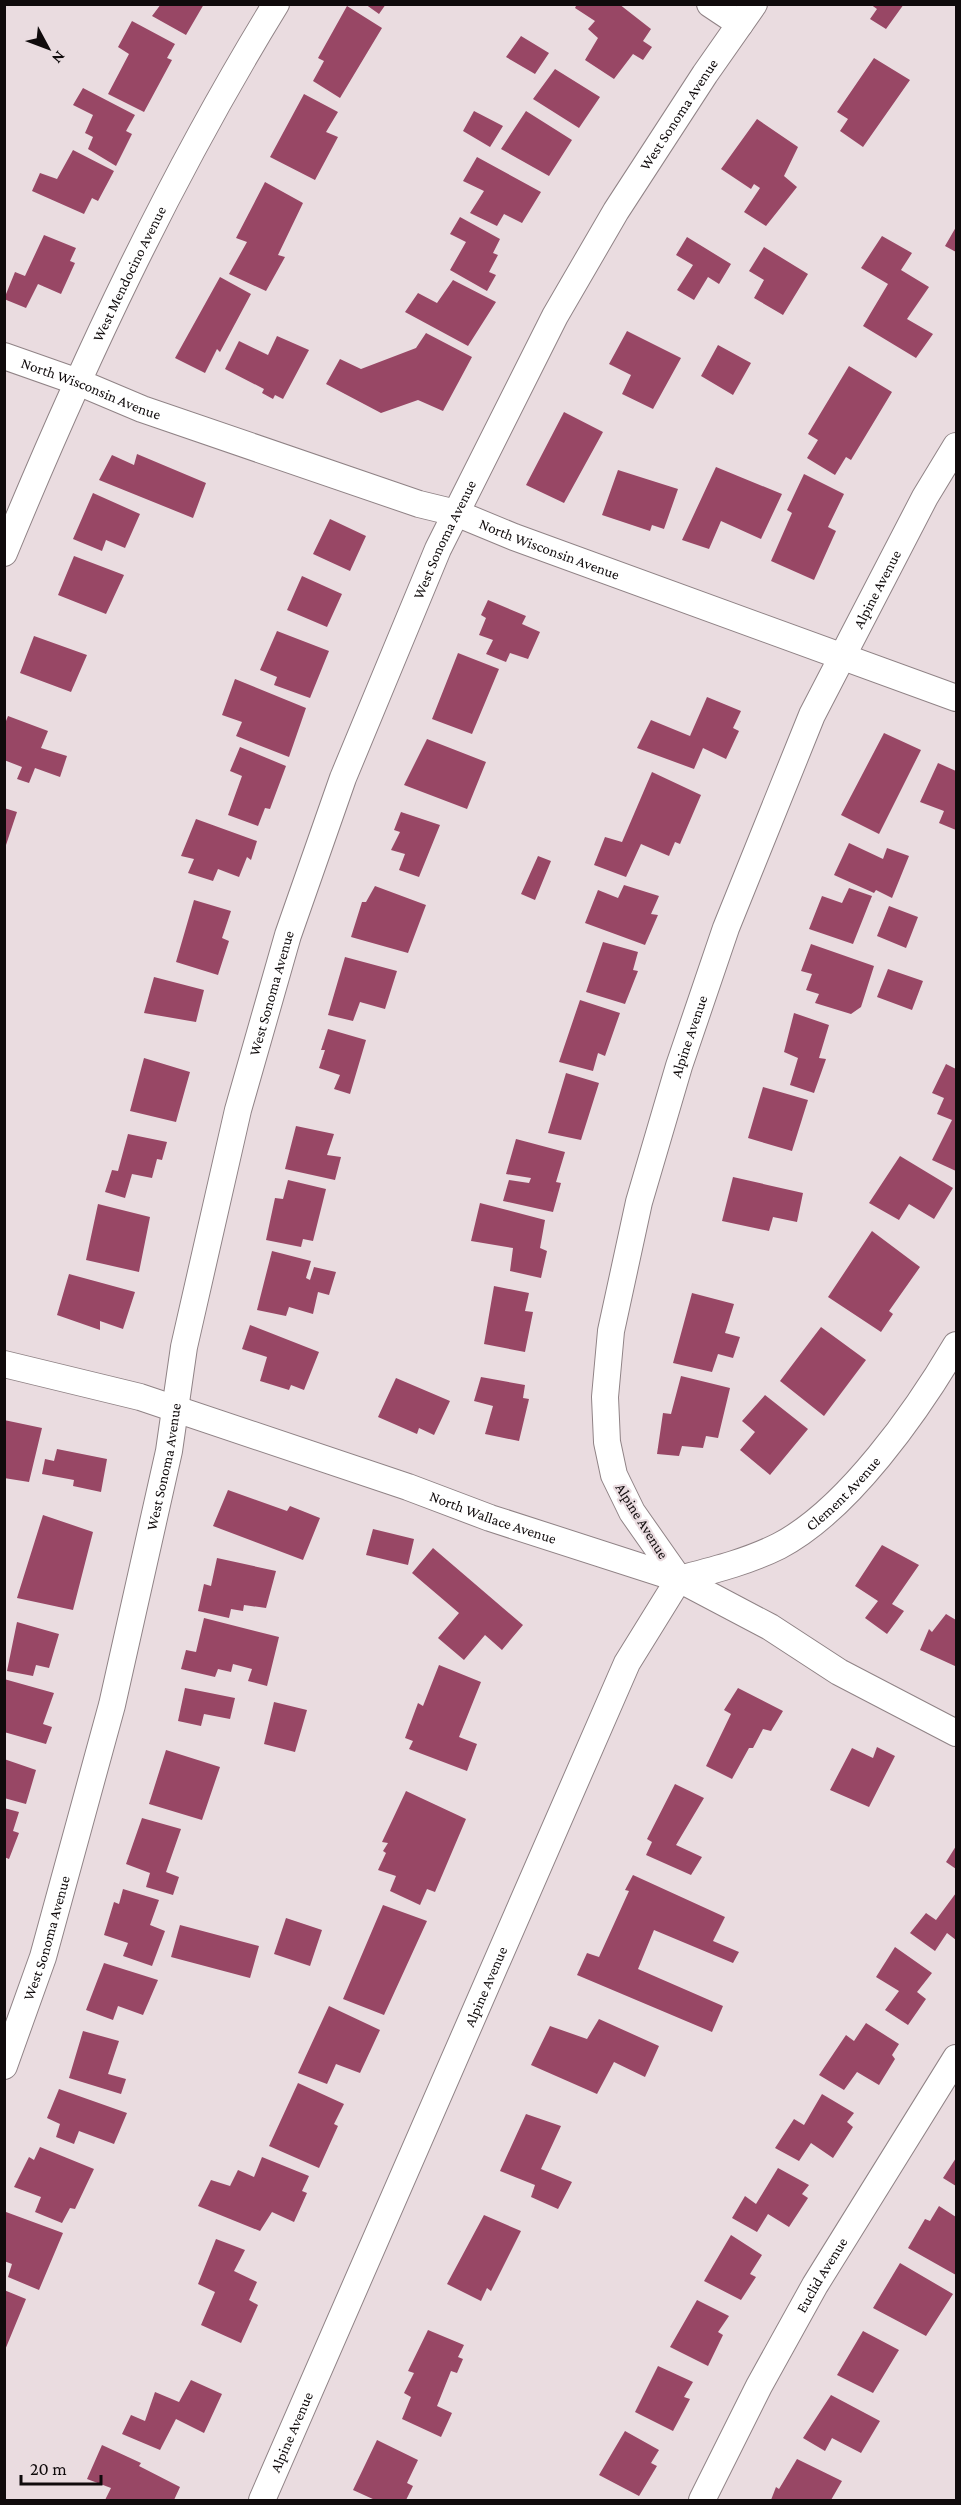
<svg xmlns="http://www.w3.org/2000/svg" width="961" height="2505" viewBox="0 0 961 2505" font-family="'Crimson Pro',serif">
  <style>
    .building { fill: #984765 }
    .lines { fill: none; stroke-linecap: round; stroke-linejoin: round }
    .minor-casing { stroke: #908386; stroke-width: 28 }
    .minor { stroke: #fff; stroke-width: 26 }
    .labels { text-anchor: middle; stroke-width: 4.5; stroke-linejoin: round; paint-order: stroke }
    .street-label { font-size: 15px; fill: #100b0c; stroke: #eadce0 }
  </style>
  <rect width="100%" height="100%" fill="#eadce0"/>
  <!-- building -->
  <path class="building" d="M161,4h43l-18,31 -34,-19z
    M365,4h21l-7,10z
    M577,4h42l32,25 -8,12 9,6 -9,13 -10,-6 -19,25 -29,-19 13,-22 -10,-9 7,-8 -20,-13z
    M870,4h34l-18,25 -16,-10 7,-10z
    M347,6l35,22 -42,70 -27,-17 11,-20 -6,-3z
    M132,21l43,23 -8,14 5,2 -28,52 -36,-18 21,-40 -11,-7z
    M521,36l28,17 -14,21 -29,-17z
    M874,58l36,22 -47,67 -23,-16 8,-12 -11,-7z
    M555,69l45,28 -21,31 -46,-29z
    M83,88l52,27 -9,16 6,3 -16,32 -28,-17 5,-12 -8,-4 8,-18 -20,-10z
    M304,94l34,18 -12,20 12,5 -23,43 -45,-23z
    M474,111l29,15 -13,21 -27,-16z
    M526,111l46,29 -23,36 -48,-27z
    M757,119l41,28 -14,29 13,11 -31,39 -22,-14 16,-24 -6,-4 -3,5 -30,-20z
    M73,150l41,21 -16,30 -6,-3 -8,16 -52,-23 8,-18 17,6z
    M477,157l64,35 -19,31 -18,-9 -7,12 -27,-13 14,-22 -21,-10z
    M265,182l38,21 -25,52 7,2 -19,34 -37,-17 18,-32 -11,-4z
    M460,217l40,22 -7,14 5,2 -9,17 7,3 -9,16 -37,-21 16,-28 -16,-8z
    M956,227v25l-11,-6z
    M44,235l32,13 -6,13 5,2 -14,31 -23,-10 -12,24 -22,-9 11,-27 10,4z
    M882,236l30,17 -11,17 28,17 -22,32 26,15 -17,24 -53,-32 25,-42 -27,-16z
    M687,237l44,27 -12,20 -11,-7 -14,23 -17,-10 16,-25 -17,-10z
    M764,247l44,27 -25,41 -29,-17 10,-18 -15,-9z
    M220,277l31,17 -31,58 -3,-3 -12,24 -30,-15z
    M453,280l43,22 -28,44 -63,-34 13,-19 19,10z
    M627,331l54,27 -28,51 -31,-15 9,-19 -22,-11z
    M426,333l46,24 -29,54 -25,-11 -37,13 -55,-29 14,-25 21,10 55,-21z
    M277,336l32,14 -26,49 -8,-4 -2,4 -11,-6 2,-4 -39,-20 14,-28 29,14z
    M718,345l33,18 -18,32 -32,-19z
    M849,366l43,26 -41,68 -5,-3 -11,18 -28,-17 11,-18 -10,-6z
    M564,412l39,20 -39,71 -38,-18z
    M137,454l69,29 -13,35 -94,-38 13,-25 22,10z
    M716,467l66,27 -21,45 -40,-18 -12,28 -27,-9z
    M618,470l60,19 -14,40 -12,-4 -2,6 -48,-16z
    M804,474l40,20 -16,33 8,4 -22,49 -43,-19 21,-48 -5,-3z
    M93,493l47,21 -15,34 -19,-8 -4,11 -29,-12z
    M330,519l36,17 -16,35 -37,-17z
    M74,556l50,19 -18,39 -48,-19z
    M302,576l40,18 -15,33 -40,-17z
    M488,600l38,16 -4,8 18,8 -12,27 -18,-6 -4,9 -20,-8 7,-14 -14,-5 7,-17 -5,-3z
    M277,631l52,20 -19,47 -36,-13 3,-8 -17,-7z
    M34,636l53,19 -16,37 -51,-19z
    M458,653l41,16 -27,65 -40,-15z
    M235,679l71,29 -17,49 -53,-21 6,-14 -20,-7z
    M707,697l34,14 -8,17 6,3 -13,28 -23,-11 -9,21 -57,-21 14,-28 39,16z
    M8,716l40,15 -7,17 26,8 -7,21 -25,-9 -6,15 -12,-4 5,-12 -18,-7v-34z
    M884,733l37,17 -42,84 -38,-19z
    M427,739l59,23 -19,47 -63,-24z
    M240,747l46,19 -16,43 -5,-1 -7,18 -30,-11 14,-39 -12,-5z
    M938,763l18,8v59l-17,-7 5,-12 -24,-9z
    M652,772l49,23 -21,49 -5,-2 -6,14 -28,-12 -15,33 -32,-12 11,-28 17,5z
    M4,808l13,4 -12,36h-1z
    M401,812l39,13 -21,52 -20,-7 6,-16 -14,-4 9,-18 -6,-2z
    M196,819l61,22 -6,19 -4,-3 -8,20 -21,-8 -5,12 -25,-8 6,-14 -13,-3z
    M849,843l34,16 4,-11 22,8 -17,42 -16,-8 -2,3 -40,-18z
    M538,856l13,5 -16,39 -14,-6z
    M624,885l35,11 -8,18 7,1 -13,30 -60,-22 13,-33 20,8z
    M375,886l51,19 -18,48 -57,-16 11,-35h4z
    M849,888l23,8 -19,48 -44,-15 13,-33 20,7z
    M194,900l37,11 -9,27 7,3 -11,34 -42,-13z
    M889,906l29,11 -12,31 -29,-12z
    M603,942l35,10 -5,18 5,1 -13,33 -39,-12z
    M811,944l63,22 -13,41 -10,7 -36,-11 4,-9 -13,-4 6,-16 -11,-3z
    M345,957l52,14 -12,38 -25,-7 -7,19 -25,-6z
    M888,969l35,12 -11,29 -35,-13z
    M154,977l50,13 -8,32 -52,-9z
    M580,1000l40,13 -15,43 -7,-3 -5,18 -34,-9z
    M794,1013l35,12 -10,33 7,1 -12,34 -24,-8 8,-27 -14,-6z
    M328,1029l38,11 -16,54 -16,-5 6,-14 -21,-7 6,-18h-4z
    M144,1058l46,14 -14,50 -46,-11z
    M946,1064l10,5v102l-24,-11 20,-40 -15,-6 7,-16 -12,-5z
    M566,1073l33,10 -18,57 -33,-7z
    M763,1087l45,13 -16,51 -44,-13z
    M296,1126l38,8 -7,21 14,2 -6,23 -50,-11z
    M128,1134l39,8 -5,18 -5,-1 -5,19 -20,-4 -7,24 -20,-6 7,-22 6,1z
    M516,1139l49,13 -9,30 5,1 -8,29 -50,-11 6,-21 20,3 2,-5 -25,-4z
    M900,1156l53,32 -19,31 -25,-15 -10,16 -30,-17z
    M733,1177l70,16 -6,29 -24,-5 -4,14 -47,-10z
    M288,1180l38,9 -13,52 -10,-2 -2,8 -35,-7 9,-42 8,1z
    M480,1203l65,17 -5,28 7,3 -6,27 -31,-7 3,-23 -42,-7z
    M98,1204l52,13 -11,55 -53,-12z
    M872,1231l48,36 -31,44 4,3 -12,18 -53,-35z
    M272,1251l39,10 -5,17 4,2 4,-13 22,5 -7,23 -11,-3 -5,22 -24,-7 -3,9 -29,-6z
    M69,1274l66,18 -12,37 -23,-8v9l-43,-15z
    M494,1286l35,7 -4,18 8,1 -8,40 -41,-8z
    M692,1293l42,11 -9,29 15,4 -7,21 -15,-4 -6,18 -39,-9z
    M250,1325l69,27 -15,38 -13,-5 -2,5 -29,-9 7,-24 -25,-8z
    M821,1327l45,33 -42,56 -44,-35z
    M681,1376l49,12 -12,50 -12,-2 -3,12 -21,-2 -3,10 -22,-2 6,-41 8,1z
    M481,1377l44,8 -2,13 6,1 -10,42 -34,-7 8,-28 -19,-5z
    M396,1378l54,23 -16,34 -15,-7 -2,6 -39,-17z
    M765,1395l43,34 -38,46 -30,-25 15,-18 -13,-11z
    M4,1420l38,8 -13,54 -25,-4z
    M57,1449l50,10 -6,33 -28,-6 1,-6 -32,-6 3,-15 9,2z
    M228,1490l59,21 3,-5 30,12 -17,42 -90,-34z
    M43,1515l50,17 -20,78 -56,-12z
    M373,1529l41,10 -6,26 -42,-10z
    M882,1545l37,20 -27,39 12,7 -17,23 -22,-16 13,-17 -23,-15z
    M433,1548l90,77 -21,25 -17,-15 -21,25 -26,-22 21,-25 -47,-40z
    M217,1558l59,13 -10,37 -22,-3 -1,6 -12,-2 -2,9 -31,-7 6,-27 7,2z
    M946,1614l10,6 -1,46 -35,-16 9,-21 3,3z
    M204,1618l75,19 -12,49 -19,-5 4,-12 -19,-5 -2,8 -13,-3 -3,8 -34,-8 5,-19 10,2z
    M17,1622l42,12 -10,34 -13,-3 -3,11 -26,-5z
    M439,1665l42,17 -22,55 18,7 -10,27 -58,-22 4,-8 -8,-3 13,-35 5,3z
    M4,1679l50,14 -11,31 9,3 -6,17 -42,-12z
    M185,1688l50,10 -5,21 -26,-5 -3,12 -23,-5z
    M738,1688l45,23 -12,20 -8,-2 -10,19h-4l-17,31 -26,-13 25,-52 -7,-4z
    M274,1702l33,8 -12,42 -31,-8z
    M877,1747l18,9 -26,51 -39,-17 22,-42 21,10z
    M166,1750l54,17 -18,53 -53,-16z
    M4,1759l32,11 -10,34 -22,-6z
    M675,1784l29,14 -28,47 26,12 -11,18 -45,-20 6,-13 -5,-3z
    M406,1791l60,28 -31,73 -8,-3 -7,16 -30,-14 6,-15 -18,-6 8,-17 -3,-2 5,-8 -6,-1z
    M4,1808l15,4 -6,19 6,2 -10,26 -5,-2z
    M142,1818l39,11 -15,43 13,5 -6,18 -27,-8 4,-14 -24,-9z
    M956,1846v23l-10,-7z
    M633,1875l92,42 -12,24 26,11 -6,11 -79,-33 -16,39 85,37 -11,26 -135,-57 10,-22 12,4 30,-66 -4,-1z
    M123,1889l36,11 -9,25 15,6 -13,35 -29,-10 5,-13 -24,-8 10,-33 5,2z
    M956,1893v47l-9,-7 -12,18 -25,-18 16,-20 10,7z
    M383,1905l44,16 -43,94 -41,-16z
    M286,1918l36,12 -12,36 -36,-12z
    M180,1925l79,21 -9,32 -79,-21z
    M895,1947l37,26 -15,19 9,7 -18,26 -23,-15 14,-19 -23,-14z
    M104,1963l54,17 -15,35 -25,-9 -5,14 -27,-10z
    M329,2006l51,24 -20,43 -24,-9 -9,20 -29,-11z
    M599,2019l60,27 -14,31 -31,-15 -17,32 -66,-29 19,-39 37,13z
    M866,2023l33,21 -7,11 3,4 -16,26 -22,-13 -13,18 -25,-15 27,-40 8,6z
    M83,2031l36,10 -11,33 18,5 -5,15 -52,-16z
    M298,2083l46,21 -10,20 4,2 -19,42 -50,-22z
    M59,2089l68,24 -13,31 -35,-13 -5,13 -18,-7 4,-13 -13,-6z
    M822,2094l32,19 -7,9 6,5 -20,31 -22,-15 -12,18 -24,-13 19,-29 10,6z
    M526,2114l35,12 -20,43 31,13 -14,27 -27,-12 4,-12 -35,-14z
    M40,2147l54,22 -19,40 -5,-1 -8,15 -27,-11 6,-15 -27,-10 15,-30 5,3z
    M262,2157l47,19 -7,15 5,2 -13,29 -22,-10 -12,19 -62,-25 13,-26 19,6 8,-16 16,7z
    M956,2158v28l-13,-8z
    M778,2168l31,17 -7,9 6,4 -19,29 -21,-13 -11,18 -25,-14 13,-22 11,8z
    M939,2206l17,11v58l-48,-27 17,-29 5,2z
    M6,2212l57,21 -24,57 -31,-13 4,-13 -8,-3z
    M484,2215l37,16 -30,60 -4,-3 -6,13 -34,-17z
    M731,2235l31,20 -12,19 6,3 -15,23 -37,-19z
    M216,2239l29,11 -11,21 23,11 -8,18 9,5 -17,38 -40,-18 14,-33 -17,-8z
    M900,2263l53,31 -27,42 -53,-28z
    M4,2290l22,9 -21,51h-1z
    M697,2300l32,16 -11,16 5,3 -15,31 -38,-19z
    M428,2330l36,15 -6,12 5,2 -6,14 -6,-2 -14,35 15,7 -11,24 -39,-18 9,-22 -7,-4 10,-20 -6,-2z
    M863,2331l36,19 -26,43 -36,-18z
    M658,2366l35,16 -9,15 6,2 -17,32 -38,-19z
    M191,2380l31,14 -18,39 -28,-14 -16,31 -38,-16 9,-19 14,6 10,-29 24,10z
    M831,2395l49,26 -19,32 -29,-15 -7,13 -22,-13z
    M625,2431l34,19 -8,13 6,3 -18,30 -40,-21z
    M377,2440l41,20 -11,23 6,3 -7,14h-31l-22,-10z
    M102,2445l39,18 -2,3 41,21 -6,13h-69l6,-12 -24,-9z
    M797,2459l45,22 -11,19h-60l5,-13 3,2z"/>
  <g class="lines">
    <!-- minor casing -->
    <g class="minor-casing">
      <g id="minor">
        <path d="M710,4l30,20"/>
        <path id="s1" d="M4,356l74,26 64,27 277,95 37,9 58,24 442,161"/>
        <path id="s2" d="M4,553c78,-189 165,-375 272,-549"/>
        <path id="s3" d="M4,1364l136,33 268,90 82,31 189,61 91,48 69,45 117,61"/>
        <path id="s4" d="M679,1579l-47,-67 -18,-37 -7,-33 -2,-45 6,-66 28,-129 40,-136 47,-138 86,-213 113,-218 31,-51"/>
        <path id="s5" d="M679,1579c35,-9 68,-17 100,-33 69,-36 138,-135 177,-201"/>
        <path id="s6" d="M4,2066l39,-109 69,-252 57,-254 15,-104 54,-237 50,-175 55,-157 95,-229 117,-233 61,-105 89,-137 49,-70"/>
        <path id="s7" d="M262,2500l365,-837 52,-84"/>
        <path id="s8" d="M702,2500l57,-114 56,-101 141,-227"/>
      </g>
    </g>
    <!-- minor -->
    <use href="#minor" class="minor"/>
  </g>
  <g class="labels">
    <!-- street labels -->
    <g class="street-label">
      <text dy="5" stroke="none"><textPath href="#s6" startOffset="2079">West Sonoma Avenue</textPath></text>
      <text dy="5" stroke="none"><textPath href="#s2" startOffset="306">West Mendocino Avenue</textPath></text>
      <text dy="5" stroke="none"><textPath href="#s1" startOffset="93">North Wisconsin Avenue</textPath></text>
      <text dy="5" stroke="none"><textPath href="#s6" startOffset="1593">West Sonoma Avenue</textPath></text>
      <text dy="5" stroke="none"><textPath href="#s1" startOffset="579">North Wisconsin Avenue</textPath></text>
      <text dy="5" stroke="none"><textPath href="#s4" startOffset="1059">Alpine Avenue</textPath></text>
      <text dy="5" stroke="none"><textPath href="#s6" startOffset="1107">West Sonoma Avenue</textPath></text>
      <text dy="5" stroke="none"><textPath href="#s4" startOffset="573">Alpine Avenue</textPath></text>
      <text dy="5" stroke="none"><textPath href="#s6" startOffset="621">West Sonoma Avenue</textPath></text>
      <text dy="5" stroke="none"><textPath href="#s5" startOffset="189">Clement Avenue</textPath></text>
      <text dy="5" stroke="none"><textPath href="#s3" startOffset="513">North Wallace Avenue</textPath></text>
      <text transform="translate(642 1521) rotate(58)" y="5">Alpine Avenue</text>
      <text dy="5" stroke="none"><textPath href="#s6" startOffset="135">West Sonoma Avenue</textPath></text>
      <text dy="5" stroke="none"><textPath href="#s7" startOffset="560">Alpine Avenue</textPath></text>
      <text dy="5" stroke="none"><textPath href="#s8" startOffset="255">Euclid Avenue</textPath></text>
      <text dy="5" stroke="none"><textPath href="#s7" startOffset="74">Alpine Avenue</textPath></text>
    </g>
  </g>
  <!-- border -->
  <rect width="961" height="2505" fill="none" stroke="#100b0c" stroke-width="12"/>
  <!-- north arrow -->
  <g transform="translate(48 48) rotate(131)" stroke="#eadce0" stroke-width="4.5" paint-order="stroke">
  <path d="M0-4.5L10 22L0 15L-10 22Z" fill="#100b0c"/>
  <text y="-9" font-size="16" font-weight="bold" text-anchor="middle" fill="#100b0c">N</text>
  </g>
  <!-- scale -->
  <path d="M21 2475v9h80v-9" fill="none" stroke="#100b0c" stroke-width="3"/>
  <text x="30" y="2475" font-size="18" fill="#100b0c" stroke="#eadce0" stroke-width="4.5" paint-order="stroke">20 m</text>
</svg>
